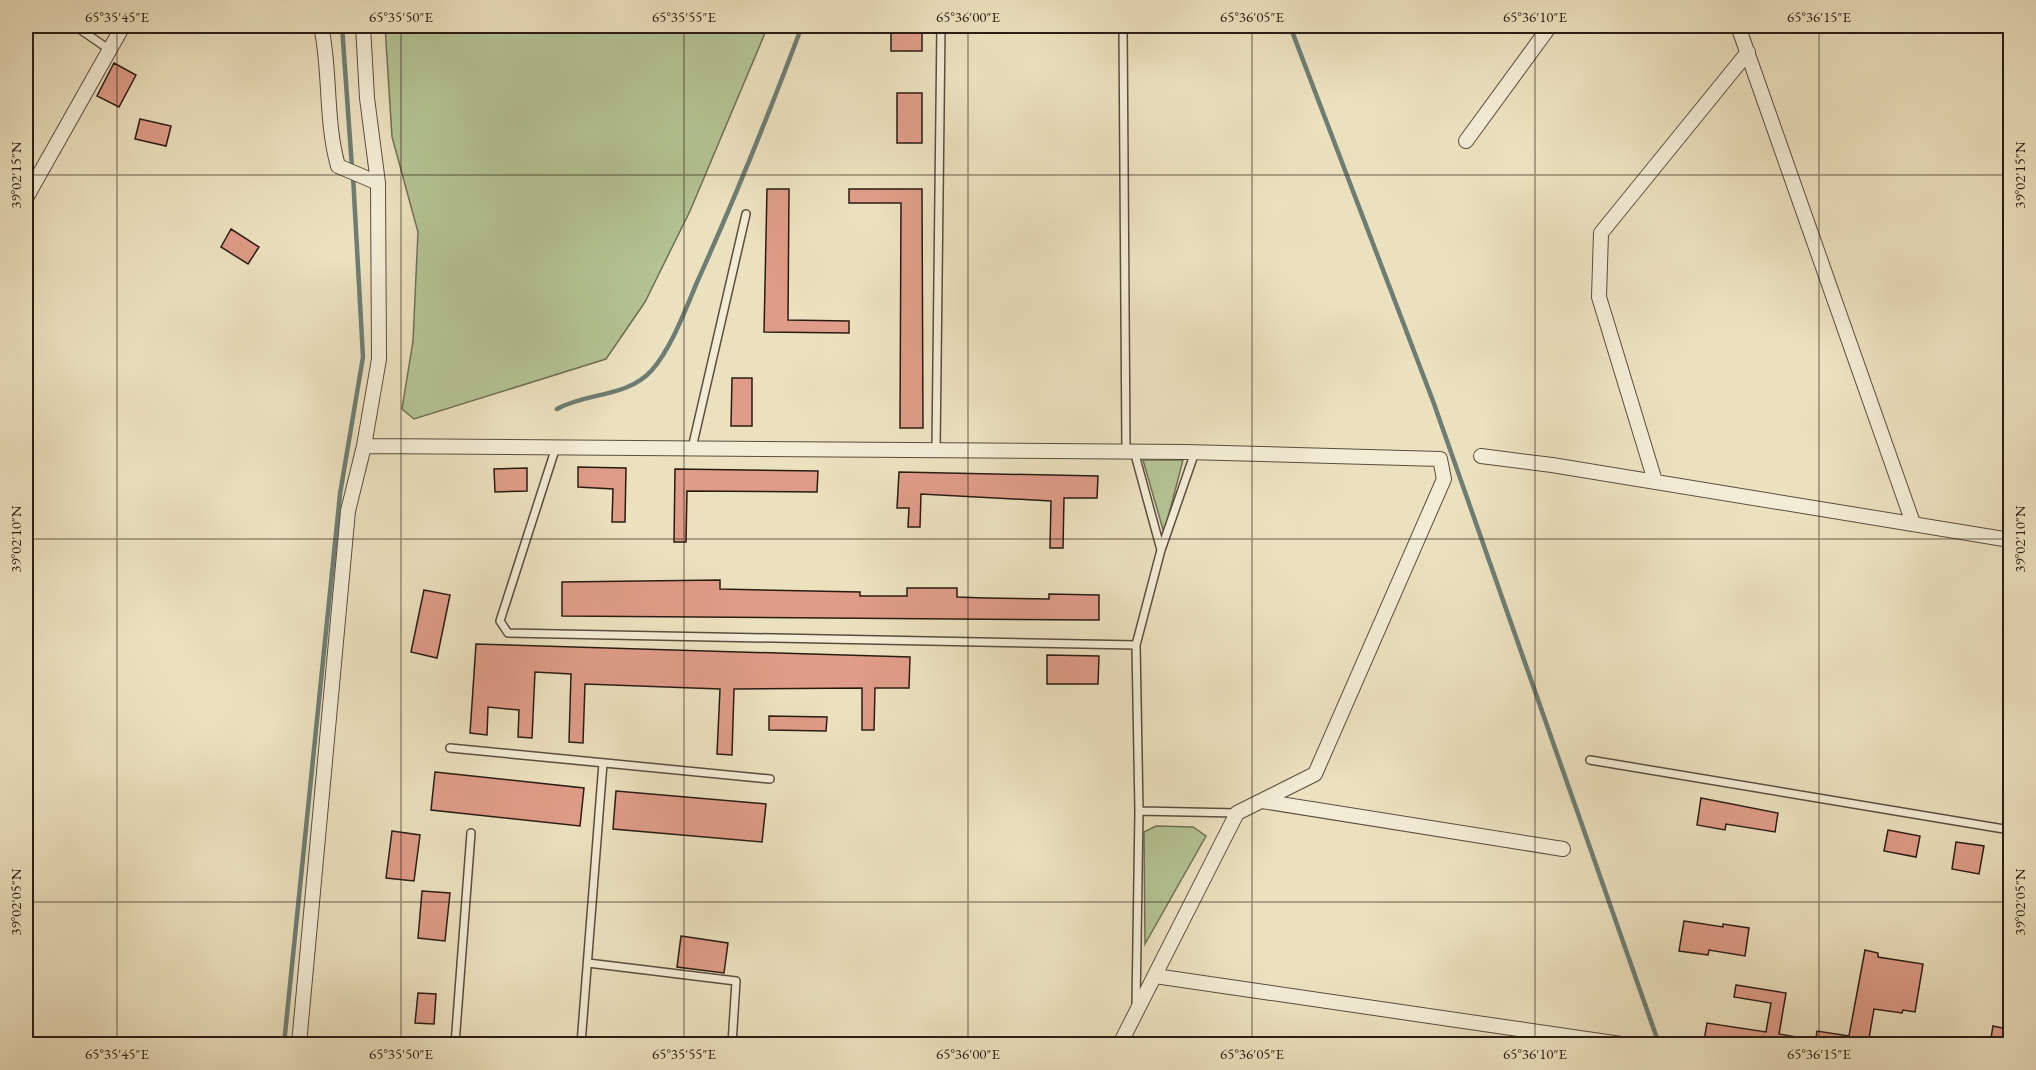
<svg xmlns="http://www.w3.org/2000/svg" width="2036" height="1070" viewBox="0 0 2036 1070" font-family="'EB Garamond',serif">
  <style>
    .green { fill: #b4c394; stroke: #6f7054; stroke-width: 1.5 }
    .lines { fill: none; stroke-linecap: round; stroke-linejoin: round }
    .stream { stroke: #6d7d73; stroke-width: 4.5 }
    .building { fill: #df9c88; stroke: #2a1c13; stroke-width: 1.5 }
    .service-casing { stroke: #5a4d3e; stroke-width: 10 }
    .minor-casing { stroke: #5a4d3e; stroke-width: 16 }
    .service { stroke: #f3ecd5; stroke-width: 7 }
    .minor { stroke: #f3ecd5; stroke-width: 14 }
    .ticks { fill: none; stroke: #2a1c13; stroke-width: 1.5; stroke-opacity: 0.45 }
    .neatline { fill: none; stroke: #2a1c13; stroke-width: 2 }
    .ticks-label { font-size: 15px; text-anchor: middle; fill: #2a1c13 }
  </style>
  <rect width="100%" height="100%" fill="#ece1bf"/>
  <filter id="stains"><feTurbulence type="fractalNoise" baseFrequency=".00333" numOctaves="4"/><feColorMatrix values="0 0 0 0 .2 0 0 0 0 .09 0 0 0 0 .02 0 0 0 .5 -.17"/></filter>
  <radialGradient id="worn" r=".72"><stop offset=".6" stop-color="#630" stop-opacity="0"/><stop offset="1" stop-color="#630" stop-opacity=".3"/></radialGradient>
  <!-- green -->
  <path class="green" d="M385,26h383l-78,185 -45,91 -39,57 -192,60 -12,-10 11,-68 5,-109 -26,-95z
    M1143,460h40l-19,73z
    M1156,826l37,1 13,9 -61,108 -1,-112z"/>
  <g class="lines">
    <!-- stream -->
    <path class="stream" d="M342,26l10,142
      M1290,26l143,375 226,643
      M557,409c30,-17 70,-11 95,-39 20,-23 34,-62 46,-90 38,-84 72,-169 104,-254
      M284,1044l56,-550 23,-137 -10,-181"/>
  </g>
  <!-- building -->
  <path class="building" d="M891,26h31v25h-31z
    M114,63l22,12 -17,32 -22,-11z
    M897,93h25v50h-25z
    M140,119l31,7 -5,20 -31,-7z
    M767,189h22l-1,131 61,1v12l-85,-1z
    M849,189h73l1,239h-23l1,-225h-52z
    M231,229l28,18 -11,17 -27,-17z
    M732,378h20v48h-21z
    M578,467l48,1 -1,54h-13l1,-33 -35,-2z
    M527,468v23l-32,1 -1,-23z
    M675,469l143,2 -1,21 -130,-1 -1,51h-12z
    M899,472l199,4 -1,22h-33l-1,50h-13l1,-47 -130,-7 -1,33h-12l1,-19h-12z
    M720,580v9l140,3v4h47v-8h50v9l28,1 64,1v-5l50,1v25l-537,-4v-34z
    M424,590l26,5 -13,63 -26,-6z
    M476,644l434,13 -1,31h-34l-1,42h-12v-42l-128,1 -2,66 -15,-1 3,-65 -135,-5 -2,59 -14,-1 2,-68 -36,-2 -3,66 -14,-1 1,-27 -31,-3 -1,28 -17,-2z
    M1047,655l52,1 -1,28h-51z
    M769,716l58,1 -1,14 -57,-1z
    M435,772l149,16 -4,38 -149,-16z
    M616,791l150,13 -4,38 -149,-13z
    M1701,798l77,15 -3,19 -49,-8 -1,6 -28,-5z
    M1888,830l32,6 -4,21 -32,-6z
    M392,831l28,4 -6,46 -28,-3z
    M1956,842l28,4 -5,28 -27,-5z
    M422,891l28,2 -5,48 -27,-3z
    M1684,921l39,6v-3l26,4 -4,28 -36,-6 -1,5 -29,-4z
    M681,936l47,7 -4,30 -47,-6z
    M1865,950l13,3v4l45,7 -8,48 -12,-2 -1,3 -28,-4 -6,35h-53l2,-13 32,5z
    M1736,985l50,8 -7,41 18,3 -1,7h-72l-20,-3 3,-18 59,9 5,-29 -37,-6z
    M418,993l18,1 -2,30 -19,-1z
    M1993,1026l15,3 -3,15h-15z"/>
  <g class="lines">
    <!-- service casing -->
    <g class="service-casing">
      <path id="service" d="M75,26l35,24
        M1123,26l3,425
        M556,447l-56,174 8,12 628,12
        M692,448l54,-234
        M936,449l5,-423
        M1134,451l27,99 -25,95 3,166 98,2
        M1161,550l34,-98
        M450,748l320,31
        M1590,760l420,70
        M588,963l148,18 -4,63
        M1136,1006l3,-195
        M455,1044l16,-211
        M581,1044l22,-281"/>
    </g>
    <!-- minor casing -->
    <g class="minor-casing">
      <path id="minor" d="M321,26c10,46 4,94 17,140l40,17
        M1738,26l175,497
        M2008,26l2,8
        M1466,141l84,-115
        M26,198l97,-172
        M364,446l822,6 254,7 4,20 -129,295 -78,39 -117,231
        M1481,456l71,9 458,75
        M1655,481l-56,-184 2,-64 147,-181
        M1262,801l301,48
        M1155,976l466,68
        M299,1044l49,-533 16,-65 15,-87 -1,-176 -11,-85 -4,-72"/>
    </g>
    <!-- service -->
    <use href="#service" class="service"/>
    <!-- minor -->
    <use href="#minor" class="minor"/>
  </g>
  <!-- ticks -->
  <path class="ticks" d="M117,26v1018M401,26v1018M684,26v1018M968,26v1018M1252,26v1018M1535,26v1018M1819,26v1018M26,175h1984M26,539h1984M26,902h1984"/>
  <!-- margin -->
  <rect width="2036" height="1070" fill="none" stroke="#ece1bf" stroke-width="66"/>
  <rect x="33" y="33" width="1970" height="1004" class="neatline"/>
  <g class="ticks-label">
    <text x="117" y="22">65°35'45"E</text>
    <text x="401" y="22">65°35'50"E</text>
    <text x="684" y="22">65°35'55"E</text>
    <text x="968" y="22">65°36'00"E</text>
    <text x="1252" y="22">65°36'05"E</text>
    <text x="1535" y="22">65°36'10"E</text>
    <text x="1819" y="22">65°36'15"E</text>
    <text transform="translate(16 175) rotate(-90)" y="5">39°02'15"N</text>
    <text transform="translate(2020 175) rotate(-90)" y="5">39°02'15"N</text>
    <text transform="translate(16 539) rotate(-90)" y="5">39°02'10"N</text>
    <text transform="translate(2020 539) rotate(-90)" y="5">39°02'10"N</text>
    <text transform="translate(16 902) rotate(-90)" y="5">39°02'05"N</text>
    <text transform="translate(2020 902) rotate(-90)" y="5">39°02'05"N</text>
    <text x="117" y="1059">65°35'45"E</text>
    <text x="401" y="1059">65°35'50"E</text>
    <text x="684" y="1059">65°35'55"E</text>
    <text x="968" y="1059">65°36'00"E</text>
    <text x="1252" y="1059">65°36'05"E</text>
    <text x="1535" y="1059">65°36'10"E</text>
    <text x="1819" y="1059">65°36'15"E</text>
  </g>
  <rect width="100%" height="100%" filter="url(#stains)"/>
  <rect width="100%" height="100%" fill="url(#worn)"/>
</svg>
